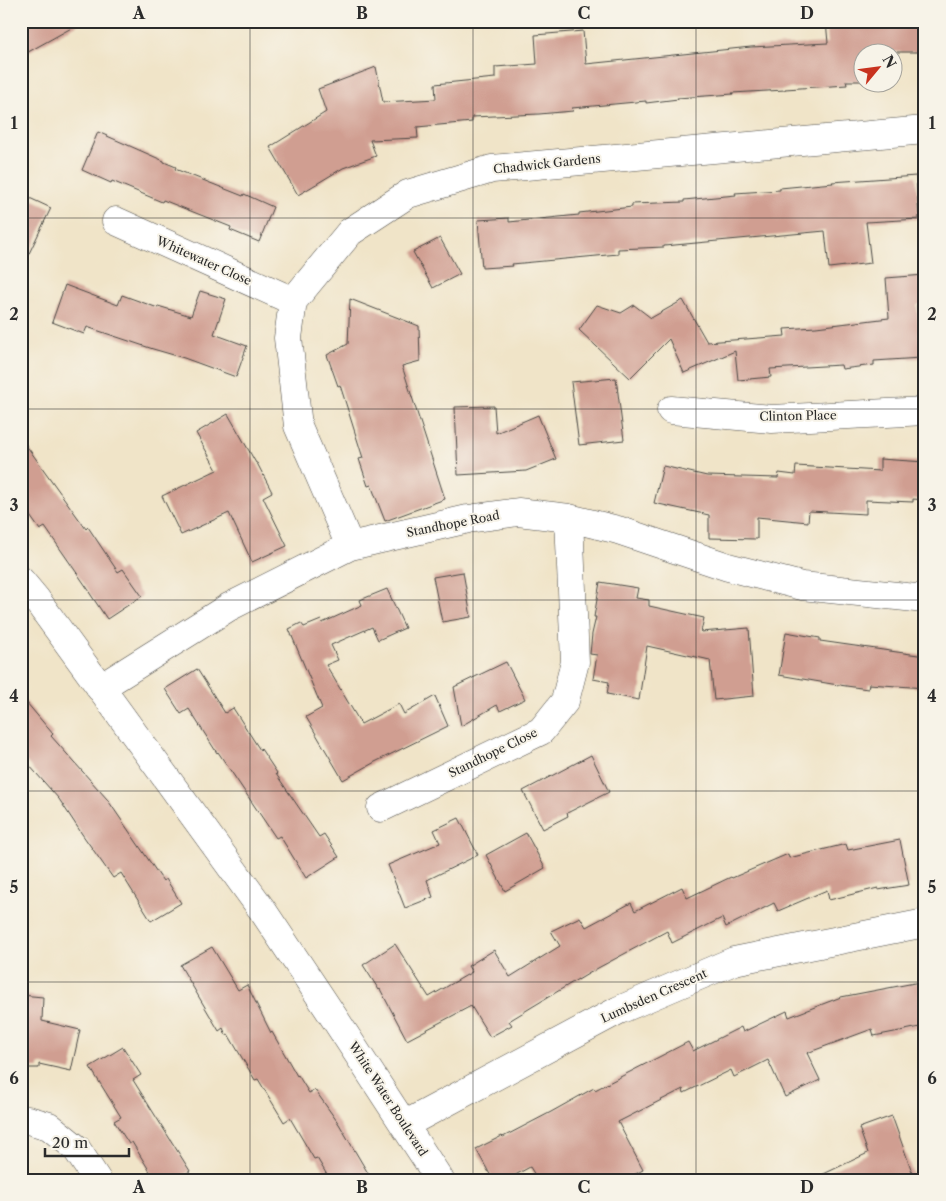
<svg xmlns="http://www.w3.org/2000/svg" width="946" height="1201" viewBox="0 0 946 1201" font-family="'Libre Caslon Text',serif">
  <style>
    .building { fill: #d09e91 }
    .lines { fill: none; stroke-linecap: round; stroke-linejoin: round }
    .minor-casing { stroke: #494743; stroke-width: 29 }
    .minor { stroke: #fff; stroke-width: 28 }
    .grid { fill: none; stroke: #2b2b2b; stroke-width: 1; stroke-opacity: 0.55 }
    .labels { text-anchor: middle; stroke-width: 4; stroke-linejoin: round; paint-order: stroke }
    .street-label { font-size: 12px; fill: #2b2b2b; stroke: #f7f3e8 }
    .neatline { fill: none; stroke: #2b2b2b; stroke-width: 2 }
    .grid-label { font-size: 16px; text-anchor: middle; font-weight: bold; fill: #2b2b2b }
  </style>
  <rect width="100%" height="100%" fill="#f7f3e8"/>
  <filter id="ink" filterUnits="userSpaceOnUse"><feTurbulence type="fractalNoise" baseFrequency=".02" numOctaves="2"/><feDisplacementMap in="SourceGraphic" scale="10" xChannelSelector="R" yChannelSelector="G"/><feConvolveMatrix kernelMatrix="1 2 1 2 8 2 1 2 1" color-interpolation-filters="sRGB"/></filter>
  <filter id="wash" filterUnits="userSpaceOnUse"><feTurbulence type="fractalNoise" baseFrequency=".0096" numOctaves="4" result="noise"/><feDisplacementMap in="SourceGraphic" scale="20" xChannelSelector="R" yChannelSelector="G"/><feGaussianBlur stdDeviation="1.12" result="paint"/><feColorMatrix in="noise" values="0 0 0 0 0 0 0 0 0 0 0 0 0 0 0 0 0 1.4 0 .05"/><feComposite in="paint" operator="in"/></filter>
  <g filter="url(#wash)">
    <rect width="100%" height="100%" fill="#f0e4c8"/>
    <g id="blocks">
      <!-- building -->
      <path class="building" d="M21,21h63l-63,35z
        M826,21h99v31h-61v29h-18l1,4 -62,4v1l-53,3 1,1 -56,4 1,1 -32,4v-2l-74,7 1,3 -34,3 -67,3v5l-55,5 1,11 -48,2 6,16 -33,12 -45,27 -28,-48 56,-35 -8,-23 58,-22 7,35 53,-3 -1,-15 60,-6v-11l42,-3 -2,-29 48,-4 3,33 165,-17 77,-4z
        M98,132l66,29v1l12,5 -1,2 68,27 1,-2 29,13 -14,35 -29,-12 1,-3 -68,-27 -1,2 -50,-21 -1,2 -29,-13z
        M916,176l3,43 -53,3 5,41 -42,5 -4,-37 -161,15v1l-46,2v5l-106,10 1,2 -31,2 -4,-48 31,-2v4l70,-7v-2l53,-6v-3l52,-2v-2l52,-5 -1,-2 45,-3v-2l53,-5 -1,-1z
        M21,194l30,14 -30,62z
        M440,238l20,36 -27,14 -20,-36z
        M925,275v29l-8,1 4,53 -47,3v4l-32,4 -1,-4 -71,4 1,8 -33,3 -3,-29 -51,22 -15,-34 -39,39 -51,-48 18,-25 24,8 13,-8 17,13 32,-18 24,42 78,-6 -1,-7 32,-2 73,-9 -3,-40z
        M65,285l53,20 4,-10 36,13v-2l33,10 9,-25 26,8 -12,35 33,12 -11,31 -52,-19 -31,-9 -66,-22 -3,7 -32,-12z
        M350,299l69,27 1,35 -18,5 43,133 -60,22 -14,-36 -3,1 -9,-27 4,-1 -23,-73 -2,1 -11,-31 21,-11z
        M616,378l8,62 -45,5 -8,-63z
        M494,406l2,27 42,-18 18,44 -30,12 -68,4 -3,-68z
        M228,414l28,49h1l15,29 -9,5 24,49 -35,16 -23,-49 -48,22 -19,-39 55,-26 -21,-37z
        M21,438l65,91 2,-2 30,45 5,-3 19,27 -35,23 -18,-27h1l-45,-65 -5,3 -19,-27z
        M880,459l45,3v38l-12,-1v3l-47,-2v14l-57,-3 -1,11 -51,-5v22l-48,-1v-23l-55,-12 9,-37 44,10 71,2 1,-5 16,2 1,-9 84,5z
        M463,572l8,45 -29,5 -9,-45z
        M600,582l38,6 -2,10 13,2v6l55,12 -3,14 48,-4 5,68 -40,4 -4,-40 -63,-14 -8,54 -32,-6 2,-12 -16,-3 4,-24 -7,-1 2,-20 4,-17h-2z
        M387,589l18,39 -27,12 -6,-13 -41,18 7,15 -12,5 35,59 38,-20 5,10 31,-18 13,30 -73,36 -32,18 -37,-63 16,-9 -33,-79 12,-6 3,4 17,-7 1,3 40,-18 -2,-5z
        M786,632l34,6v3l105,15v32l-56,-4 -1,5 -36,-5 -53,-9z
        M506,662l19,37 -25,12 -3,-6 -36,21 -7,-39z
        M197,669l28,44 8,-5 27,42 1,-1 16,24 -1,1 43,63 5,-3 15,23 -33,21 -26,-42 -4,2 -58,-86 -1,1 -28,-44 -8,5 -16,-25z
        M21,696l32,38 -2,2 56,63 56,82 3,-2 15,24 -30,18 -30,-48 -8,5 -31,-44 -23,-35 -38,-43z
        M591,755l18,37 -42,21 1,3 -25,13 -20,-38z
        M459,818l19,37 -51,25 6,17 -28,11 -17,-43 52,-22 -6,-13z
        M526,833l19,35 -40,23 -19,-36z
        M900,840l9,45 -31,5v-2l-49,12 -2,-10 -49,21 -4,-8 -48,24 -4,-9 -50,25 -5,-12 -69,37 -20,12v-1l-69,42 3,4 -22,12 -19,-31 -64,34 -27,-51 -1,1 -16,-25 32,-21 34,53 43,-25 -4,-6 26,-16 16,27 50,-31 -9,-15 29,-14 6,10 45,-24 4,8 47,-24 5,11 44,-21 1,1 56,-24 1,4 57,-14 2,6z
        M212,947l26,43 9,-5 24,48 1,-1 25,44 1,-1 11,18 6,-3 24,34 33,56h-42l-13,-22 -3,1 -24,-41 -6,4 -26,-43 -3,1 -27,-46 -2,1 -3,-7 -4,3 -39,-66z
        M925,981v45l-51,10 -2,-7 -65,24 13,27 -35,17 -17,-37 -34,17 -3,-7 -47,23 -1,-4 -65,33 25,48 -19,10h-86l-8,-13 -24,13h-13l-17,-31 26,-13 1,1 48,-25 43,-24 1,2 93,-48 5,9 48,-24 2,5 44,-21 2,6 52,-20z
        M21,995l22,2 -1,24 38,9 -9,41 -32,-7v4h-18z
        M123,1047l18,28 -8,5 57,91 -14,9h-21l-23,-38 -3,2 -15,-23 7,-4 -31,-50z
        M892,1116l23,64h-104l57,-27 -9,-25z"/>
    </g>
  </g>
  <g filter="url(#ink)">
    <use href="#blocks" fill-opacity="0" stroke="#494743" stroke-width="1"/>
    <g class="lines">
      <!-- minor casing -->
      <g class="minor-casing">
        <path id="minor" d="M116,221l177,80
          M671,410l101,9 153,-8
          M350,546l-52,-120 -10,-88 5,-37 57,-69 58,-38 84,-25 433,-39
          M21,581l15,18 227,312 72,108 105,161
          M100,688l129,-81 121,-61 118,-27 50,-7 51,6 49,12 110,37 74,19 123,13
          M381,808l160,-77 24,-30 10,-39 -6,-144
          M21,1120h7l21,6 27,22 21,32
          M404,1125l215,-115 115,-49 191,-38"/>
      </g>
      <!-- minor -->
      <use href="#minor" class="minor"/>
    </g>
  </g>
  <!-- grid -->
  <path class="grid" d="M250,21v1159M473,21v1159M696,21v1159M21,218h904M21,409h904M21,600h904M21,791h904M21,982h904"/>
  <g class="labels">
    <!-- street labels -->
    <g class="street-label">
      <text transform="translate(547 164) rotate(-6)" y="4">Chadwick Gardens</text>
      <text transform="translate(204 261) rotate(24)" y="4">Whitewater Close</text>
      <text transform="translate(798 416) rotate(-1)" y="4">Clinton Place</text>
      <text transform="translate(453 524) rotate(-11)" y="4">Standhope Road</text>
      <text transform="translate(493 753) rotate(-26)" y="4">Standhope Close</text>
      <text transform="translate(654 996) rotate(-24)" y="4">Lumbsden Crescent</text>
      <text transform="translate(388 1099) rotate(57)" y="4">White Water Boulevard</text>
    </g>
  </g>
  <!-- margin -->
  <rect width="946" height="1201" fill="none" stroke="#f7f3e8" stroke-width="55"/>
  <!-- north arrow -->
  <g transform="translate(878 68) rotate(61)"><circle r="24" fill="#f7f3e8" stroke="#a5a39c"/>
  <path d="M0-4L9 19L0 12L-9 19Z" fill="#c8321e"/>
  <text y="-8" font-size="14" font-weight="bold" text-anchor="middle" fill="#2b2b2b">N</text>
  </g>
  <!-- scale -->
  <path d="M45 1148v8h84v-8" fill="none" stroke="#2b2b2b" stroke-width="2.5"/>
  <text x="52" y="1148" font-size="15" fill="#2b2b2b" stroke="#f7f3e8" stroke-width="4" paint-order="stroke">20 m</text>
  <rect x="28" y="28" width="890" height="1146" class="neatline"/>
  <g class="grid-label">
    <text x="139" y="19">A</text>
    <text x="362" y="19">B</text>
    <text x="584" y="19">C</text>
    <text x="807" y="19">D</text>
    <text x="14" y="129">1</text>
    <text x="932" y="129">1</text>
    <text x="14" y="320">2</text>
    <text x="932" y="320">2</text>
    <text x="14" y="511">3</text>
    <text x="932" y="511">3</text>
    <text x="14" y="702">4</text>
    <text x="932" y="702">4</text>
    <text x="14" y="893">5</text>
    <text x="932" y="893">5</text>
    <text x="14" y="1084">6</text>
    <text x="932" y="1084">6</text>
    <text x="139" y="1193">A</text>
    <text x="362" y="1193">B</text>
    <text x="584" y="1193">C</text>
    <text x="807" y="1193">D</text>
  </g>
</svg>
